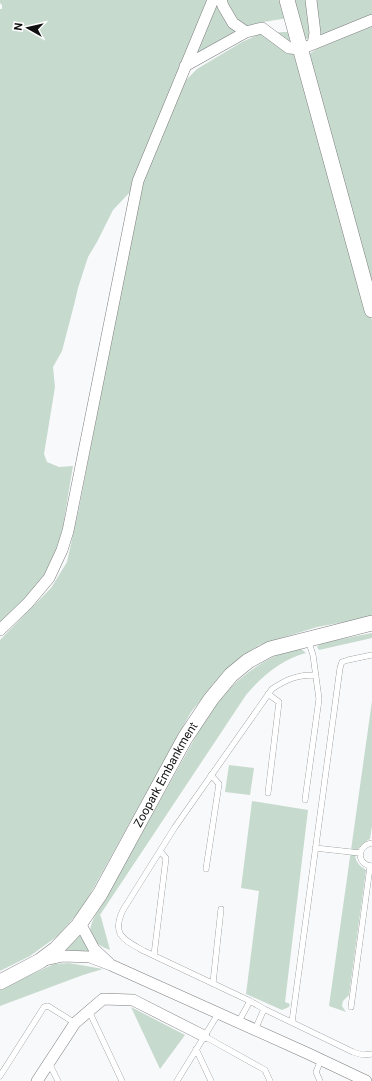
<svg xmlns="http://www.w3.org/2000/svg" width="372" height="1081" viewBox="0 0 372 1081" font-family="Roboto,sans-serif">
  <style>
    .green { fill: #c7dace }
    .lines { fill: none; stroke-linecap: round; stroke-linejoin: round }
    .lane-casing { stroke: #7c7d7e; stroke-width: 6 }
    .street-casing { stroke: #7c7d7e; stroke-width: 12 }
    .secondary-casing { stroke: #7c7d7e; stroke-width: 16 }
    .lane { stroke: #fff; stroke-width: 5.5 }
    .street { stroke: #fff; stroke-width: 11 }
    .secondary { stroke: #fff; stroke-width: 15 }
    .labels { text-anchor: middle; stroke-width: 4; stroke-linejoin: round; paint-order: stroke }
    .street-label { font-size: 12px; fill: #101011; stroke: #fff }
  </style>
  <rect width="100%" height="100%" fill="#f8f9fb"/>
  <!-- green -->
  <path class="green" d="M0,0h207l-75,190 -19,20 -16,32 -9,15 -10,31 -4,17 -12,46 -9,16 2,20 -11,67 3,8 12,5 14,-1 -12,72 -6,15 -12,24 -19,22 -24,24v-614h2v-4l-2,-2z
    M218,0h64l6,18 -31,5 -65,34z
    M292,0h80v16l-63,24 -7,-4z
    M372,25v269l-63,-240 8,-5z
    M283,32h8l77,279 4,9v297l-55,10 -58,18 -20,14 -17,15 -31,38 -108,195 -24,28 -29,21 -30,15v-331l51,-52 16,-26 12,-54 61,-318 43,-107 14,-14 45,-27 17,-8z
    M372,633v5l-53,12 -2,-3 4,-4z
    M300,648l6,5c-24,6 -44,23 -60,42l-146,220 1,2 9,33c-29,-11 -21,-26 -7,-47l102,-183c7,-10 13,-20 21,-28 16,-17 50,-42 74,-44z
    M372,701v125l-2,13c-8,4 -20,14 -12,24 1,3 6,5 8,7l-17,125 -6,6 -1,5 4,6 -17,-6z
    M229,765l25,3 -4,27 -25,-3z
    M252,801l56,9 -23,192 5,2 -1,3 -7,3 -36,-16 13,-103 -18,-3z
    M78,932l12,20h-30z
    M69,963l34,6 -20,6 -83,31v-17l54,-25z
    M131,1007l54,28 -25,34z"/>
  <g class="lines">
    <!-- lane casing -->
    <g class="lane-casing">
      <path id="lane" d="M268,793l11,-91 -11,-8
        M305,800l14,-101 -6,-44 -5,-15
        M315,848l45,5
        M372,866c-16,-1 -15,-21 0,-23
        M206,869l13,-85 -8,-9
        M154,955l12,-97 -6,-7
        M213,983l8,-74
        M250,1001l-106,-50c-20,-11 -33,-16 -21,-41l52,-83 97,-138c15,-10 25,-14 43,-14
        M351,1007l19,-140
        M264,1009l89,43 10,3 9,-1
        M89,1011l33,70
        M292,1022l48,-354 2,-6 6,-2 24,-5
        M238,1023l12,-22 14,8 -9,21
        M204,1036l61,34 5,11
        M196,1049l15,32
        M49,1063l9,18
        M0,1076l44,-69 4,-1 27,17
        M177,1081l41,-67
        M320,1081l-4,-9 5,-12"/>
    </g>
    <!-- street casing -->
    <g class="street-casing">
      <path id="street" d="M221,0l2,6 10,17 13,9
        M311,0l4,33 -2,11
        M185,66l61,-34 16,-4 27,20 12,1 71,-29
        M0,630l28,-27 21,-25 13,-28 6,-19 70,-350 75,-181
        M45,960l18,-4 27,1 21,8 -17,-16 -14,-26
        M111,965l198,89 57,27
        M37,1081l38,-58 28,-24 30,1 71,36"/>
    </g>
    <!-- secondary casing -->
    <g class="secondary-casing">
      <g id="secondary">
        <path d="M287,0l85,310"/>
        <path id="s1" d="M0,982l40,-21 16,-12 22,-23 22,-32 85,-156 26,-39 20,-24 17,-14 22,-12 102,-26"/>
      </g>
    </g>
    <!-- lane -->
    <use href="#lane" class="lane"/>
    <!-- street -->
    <use href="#street" class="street"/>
    <!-- secondary -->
    <use href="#secondary" class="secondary"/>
  </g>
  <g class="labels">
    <!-- street labels -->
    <g class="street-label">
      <text dy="4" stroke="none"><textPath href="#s1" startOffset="272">Zoopark Embankment</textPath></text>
    </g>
  </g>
  <!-- north arrow -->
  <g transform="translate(28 28) rotate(278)" stroke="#ffffff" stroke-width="3" paint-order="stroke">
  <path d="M0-3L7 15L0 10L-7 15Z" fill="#101011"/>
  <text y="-6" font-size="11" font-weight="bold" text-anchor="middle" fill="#101011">N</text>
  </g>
</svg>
